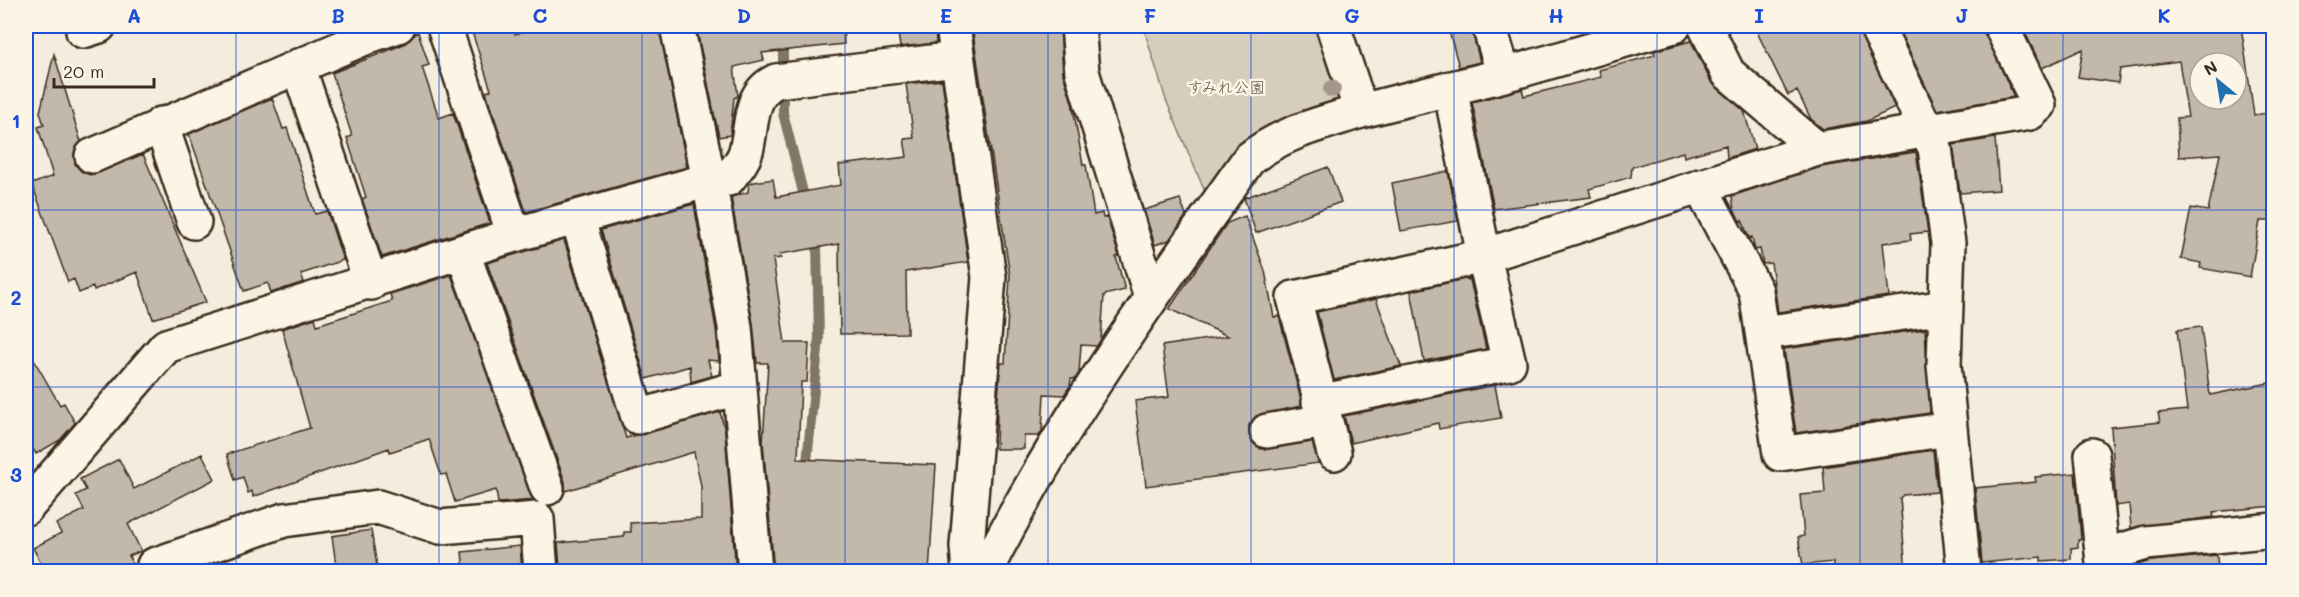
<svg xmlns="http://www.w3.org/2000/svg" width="2299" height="597" viewBox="0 0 2299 597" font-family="Mali,'Klee One',sans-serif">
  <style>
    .green { fill: #d6cdbd; stroke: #887c6e; stroke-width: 1.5 }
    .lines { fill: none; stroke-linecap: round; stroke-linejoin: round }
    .stream { stroke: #817466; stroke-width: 10 }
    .building { fill: #c3b9aa; stroke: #3b2a1e; stroke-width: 1.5; fill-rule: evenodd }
    .minor-casing { stroke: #3b2a1e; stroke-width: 38 }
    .minor { stroke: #fcf5e5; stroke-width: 33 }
    .tree { fill: #a4988a }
    .grid { fill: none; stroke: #1d4ed8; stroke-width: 1.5; stroke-opacity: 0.55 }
    .labels { text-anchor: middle; stroke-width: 5; stroke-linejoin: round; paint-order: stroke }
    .park-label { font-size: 16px; fill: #625346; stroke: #fcf5e5 }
    .neatline { fill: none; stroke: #1d4ed8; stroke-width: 2 }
    .grid-label { font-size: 20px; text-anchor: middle; font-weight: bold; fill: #1d4ed8 }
  </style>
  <rect width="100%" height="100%" fill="#f4eddd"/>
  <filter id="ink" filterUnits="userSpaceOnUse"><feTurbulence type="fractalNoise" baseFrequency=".0167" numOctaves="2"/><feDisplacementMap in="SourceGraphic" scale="12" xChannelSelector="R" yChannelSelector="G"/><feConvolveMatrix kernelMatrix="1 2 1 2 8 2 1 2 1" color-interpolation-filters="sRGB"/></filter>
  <g filter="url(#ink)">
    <!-- green -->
    <path class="green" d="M1143,26h176l24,74 -137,94 -40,-94z"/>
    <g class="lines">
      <!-- stream -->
      <path class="stream" d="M775,26l8,23v64l23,91
        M806,472l13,-134 -2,-92 -3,-12"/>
    </g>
    <!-- building -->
    <path class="building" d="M494,26h19l2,8 27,-8h117l28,141 -161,45 -40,-120 5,-2 -19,-58z
      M696,26h147l1,18 -82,9 2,7 -30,7 4,29 -4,2 -4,37 -11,2z
      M897,26h38l1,17 -36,4z
      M972,26h88l3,48 9,28 11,63h3l8,50 8,-2 1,5 4,-1 12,39 -3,1 9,33 -21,5 -3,44 -4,7 -16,-1 -2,28 -4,6h-4l-1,7 -6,9 -20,-1 -2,37 -3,5h-15v13h-28l1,-40 4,-46h4l5,-87z
      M1468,26h3l9,36 -21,5 -10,-36z
      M1754,26h103l38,82 -28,13 -44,8 -12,-10 -14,-28 -9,4z
      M1897,26h85l32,71 -77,13z
      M2022,26h219l13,89 20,-3v109h-14l-10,56 -50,-9 1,-5 -20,-4 10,-51 17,3 12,-57 -41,3 -2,-39 11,-1 -9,-56 -59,8 -2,14 -40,-6 5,-28 -41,19zM2200,63h36v36h-36z
      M418,32l11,33 -7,2 17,51 14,-5 37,110 -108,34 -20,-58 4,-2 -19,-59 5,-2 -20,-63 72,-29z
      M1691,41l20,41 33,29 11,38 -28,9 -1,-13 -42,12 -1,-5 -51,15 -1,10 -42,12 2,8 -97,12 -22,-107 50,-13 2,7 77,-19 -2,-7 56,-15 -1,-4z
      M54,54l27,88 -7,11 1,11 6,7 9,4 53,-21 63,148 -53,17 -16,-47 -43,18 -1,-3 -14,6 -5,-14 -6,3 -36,-98 21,-8 -15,-49 6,-2 -4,-13z
      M942,80l26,182 -62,10 1,61 -67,1 -1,-90 -59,10 1,4 -8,1 12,84h24l-2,39h-6l-3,77 138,6 -7,107h-155l-11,-130 5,-79h-11l-4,-39 -22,-127 17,-5 1,-9 24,-4 3,18 65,-12 -2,-20 68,-8 -3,-18 10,-1 -8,-54z
      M272,98l11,31 4,-1 28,86 12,-3 16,49 -42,14 3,8 -33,11 -3,-10 -24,8 -55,-157z
      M1995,138l4,52 -39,3 -7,-48z
      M1916,152l12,80 -18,2 1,6 -28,3 6,53 -111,16 -7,-49 -8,1 -3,-15 -5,1 -3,-13 -3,1 -7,-18 -2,1 -6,-12 -2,-13 89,-29z
      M1328,167l13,35 -85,31 -12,-35z
      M1448,171l10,50 -57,10 -9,-48z
      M1180,199l6,17 -17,24 -14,5 -11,-35z
      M694,204l22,125 3,32 -11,-1 4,16 -21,6 -1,-16 -44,13 -45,-149z
      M1245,216l20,55 9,46 5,-1 22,84v6l-45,10 -7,9v10l4,8 8,6 51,-7 7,21 -173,23 -11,-85 34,-4 -7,-51 66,-10 -59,-27 58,-86z
      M564,240l62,198 94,-26 5,19 11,141h-110v-6l-47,4v-3l-19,1 -2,-25 66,-6v-5h7l-1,-9 71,-4v-33l-7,-34 -129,39v-9l-78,-219z
      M451,275l83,225 -36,3 -2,-13 -41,12 -9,-28 -5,1 -12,-36 -39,13 -1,-4 -136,49 -1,-6 -4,2 -5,-16 -8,3 -8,-26 83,-26 -28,-99 33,-11 2,7 75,-24 -2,-7z
      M1465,279l5,1 16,69 -62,12 -13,-70z
      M1376,299l25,67 -67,14 -17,-68z
      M2201,327l9,68 64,-13v124l-61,6 1,5 -83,11 -2,-24 -13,2 -5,-79 49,-5 -2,-9 29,-3 -10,-80z
      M1925,329l5,84 -134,20 -12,-84z
      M26,346l34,59 4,-2 11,20 -15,17 -24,14 -10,-18z
      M1495,385l6,33 -62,11 -1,-6 -87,20 -7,-27z
      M1933,450l4,42 -34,3 -3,3 6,74h-73v-10l-30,3 -5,-28 6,-1 -4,-41 25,-2 -2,-26z
      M202,454l13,25 -87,45 13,27 -12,5 3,7 -17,9h-69l-13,-24 28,-15 -5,-9 28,-14 -8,-15 10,-5 -6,-11 39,-20 15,30z
      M2075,473l6,66 -3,1v7l-7,1v11l-30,2v-4l-59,6 -7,-75 61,-6 -1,-5z
      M371,530l7,42h-41l-5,-36z
      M520,546l2,25 -58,1 -2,-20z
      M2217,555l1,17h-83l-1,-6 16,-5z"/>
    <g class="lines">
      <!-- minor casing -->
      <g class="minor-casing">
        <path id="minor" d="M444,26l70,209
          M677,26l32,154 26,147 20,245
          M953,26l36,251 -22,269 2,26
          M1078,26l4,46 69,225
          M1489,26l15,49
          M1705,26l23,47 89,76
          M1876,26l59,122 13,95 -4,122 20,207
          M83,31l16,-5
          M298,66l73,217
          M1361,111l143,-36 170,-49
          M161,124l33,98
          M92,156l277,-120 29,-10
          M1700,186l56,105 24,163 169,-25
          M577,217l61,200 102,-30
          M463,253l84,235
          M1763,333l183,-26
          M1319,402l190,-39 -25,-107 -34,-168
          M1267,431l58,-10
          M1334,453l-40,-155 190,-42 333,-107 213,-36 9,-8 -38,-79
          M2092,455l12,117
          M26,508l140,-162 348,-111 195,-55 19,-1c7,-9 15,-17 18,-28 7,-26 2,-57 30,-70l180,-22
          M2103,556l43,-13 128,-13
          M155,572l-1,-7 130,-45 94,-13 62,20 97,-8 4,53
          M985,572c73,-146 170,-280 264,-413 34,-27 71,-35 112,-48l-28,-85"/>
      </g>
      <!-- minor -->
      <use href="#minor" class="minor"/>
    </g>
    <!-- trees -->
    <circle class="tree" cx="1332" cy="89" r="9"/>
  </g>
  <!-- grid -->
  <path class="grid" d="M236,26v546M439,26v546M642,26v546M845,26v546M1048,26v546M1251,26v546M1454,26v546M1657,26v546M1860,26v546M2063,26v546M26,210h2248M26,387h2248"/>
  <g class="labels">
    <!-- park labels -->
    <g class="park-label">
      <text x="1226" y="93">すみれ公園</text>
    </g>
  </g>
  <!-- margin -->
  <rect width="2299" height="597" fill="none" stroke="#fcf5e5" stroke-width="66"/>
  <!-- north arrow -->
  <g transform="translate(2218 81) rotate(330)"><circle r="28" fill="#fcf5e5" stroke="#afa495" stroke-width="1.5"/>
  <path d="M0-4.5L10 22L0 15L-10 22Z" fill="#1f6fb2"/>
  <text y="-9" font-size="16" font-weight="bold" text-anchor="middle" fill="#3b2a1e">N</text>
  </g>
  <!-- scale -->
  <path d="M54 78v9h100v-9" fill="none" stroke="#3b2a1e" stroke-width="3"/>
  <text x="63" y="78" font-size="18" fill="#3b2a1e" stroke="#fcf5e5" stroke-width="4.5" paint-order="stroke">20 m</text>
  <rect x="33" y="33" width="2233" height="531" class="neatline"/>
  <g class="grid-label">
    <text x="134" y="23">A</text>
    <text x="338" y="23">B</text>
    <text x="540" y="23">C</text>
    <text x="744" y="23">D</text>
    <text x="946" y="23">E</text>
    <text x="1150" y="23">F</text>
    <text x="1352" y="23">G</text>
    <text x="1556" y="23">H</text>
    <text x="1759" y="23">I</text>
    <text x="1962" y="23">J</text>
    <text x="2164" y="23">K</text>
    <text x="16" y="128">1</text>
    <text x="16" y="305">2</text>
    <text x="16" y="482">3</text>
  </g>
</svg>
